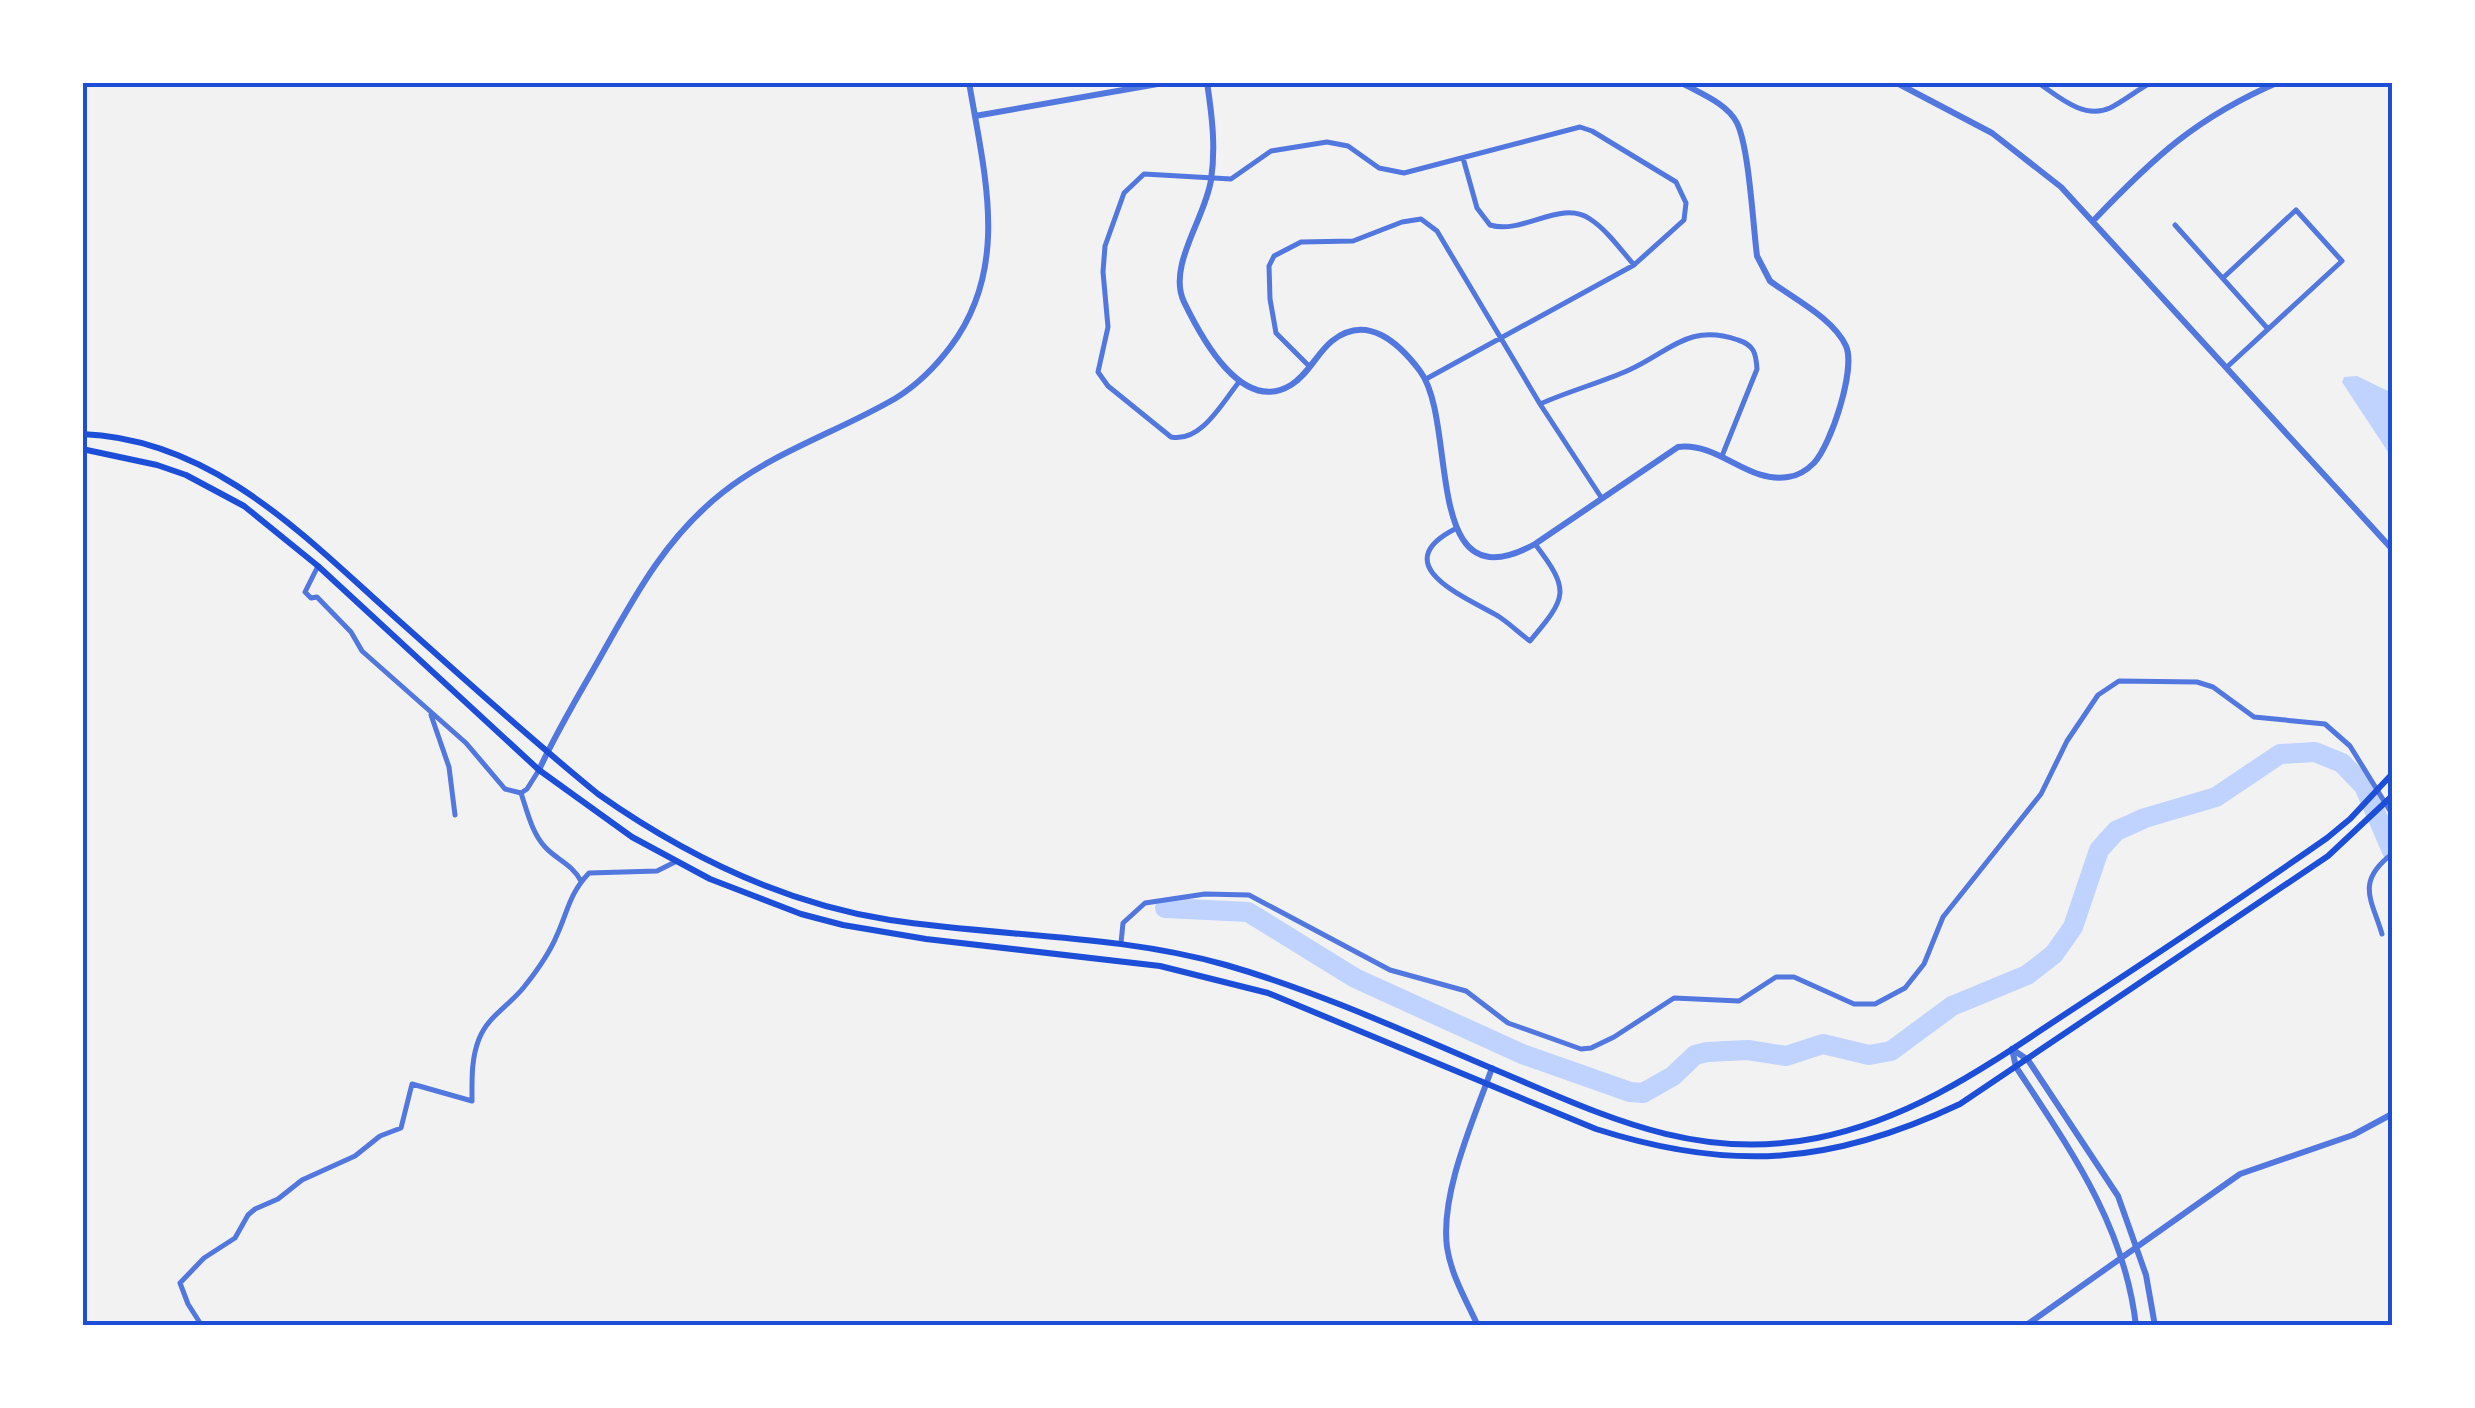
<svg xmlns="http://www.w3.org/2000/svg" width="2475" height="1408" viewBox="0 0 2475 1408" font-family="Quicksand,sans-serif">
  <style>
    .water { fill: #bfd3fe }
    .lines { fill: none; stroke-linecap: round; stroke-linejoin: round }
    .river { stroke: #bfd3fe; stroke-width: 20 }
    .minor { stroke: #5277de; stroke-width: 5 }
    .tertiary { stroke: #5277de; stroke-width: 6 }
    .secondary { stroke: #1d4ed8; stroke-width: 6 }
    .neatline { fill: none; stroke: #1d4ed8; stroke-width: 4 }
  </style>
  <rect width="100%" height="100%" fill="#f2f2f2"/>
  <!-- water -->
  <path class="water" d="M2357,376l35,17v65l-50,-76 2,-5z"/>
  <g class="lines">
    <!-- river -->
    <path class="river" d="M1165,908l83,4 107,66 167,76 108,38 13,1 30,-17 22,-21 12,-3 41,-2 38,6 37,-12 46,11 22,-4 61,-45 75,-31 27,-21 19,-27 26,-77 17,-19 29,-13 71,-21 64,-43 35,-2 27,11 22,23 28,65"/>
    <!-- minor -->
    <path class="minor" d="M2037,82c21,14 46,38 73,26 14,-7 27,-18 42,-26
      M1463,158l14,50 13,17c33,10 71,-26 100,-6 17,11 31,31 44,46
      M2175,225l93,104
      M2224,277l72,-67 46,51 -115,106
      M1309,366l-33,-33 -6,-34 -1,-33 5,-10 27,-14 52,-1 49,-19 19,-3 16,12 103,173 61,93
      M1239,382c-17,21 -38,61 -68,55l-63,-51 -10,-14 10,-45 -5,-55 2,-26 19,-53 20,-19 87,5 40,-28 56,-9 21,4 31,22 25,5 176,-46 12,4 84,51 10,21 -2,17 -50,45 -208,114
      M1540,404c29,-13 60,-21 89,-34 42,-19 59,-47 109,-30 16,5 18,13 19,29l-35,87
      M1455,529c-70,36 10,68 43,87 11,7 21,17 32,25 37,-44 41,-50 5,-97
      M318,566l-13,26 6,6 6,-1 34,35 11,19 104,92 39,46 16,4 6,-4 12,-19
      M431,715l18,52 6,48
      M521,793c6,18 11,40 24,54 12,13 27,17 36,34
      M2382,934c-10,-34 -27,-52 10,-80
      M1121,943l2,-20 22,-20 60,-9 44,1 141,75 76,21 42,32 73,26 10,-1 23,-11 60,-39 65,3 37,-24h18l60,27h21l30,-16 19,-24 19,-47 98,-123 26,-53 31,-46 21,-14 78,1 16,5 41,30 71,7 25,22 42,68
      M202,1326l-14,-22 -8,-21 24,-25 31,-20 13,-23 7,-6 23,-10 24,-19 53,-24 25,-20 21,-8 11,-44 60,17c0,-21 -1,-42 7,-62 9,-23 30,-33 45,-52 12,-15 26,-35 33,-52 11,-24 12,-41 32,-62l68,-2 18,-9"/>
    <!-- tertiary -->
    <path class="tertiary" d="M1207,82c5,34 9,65 4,98 -6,39 -44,86 -27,122 17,35 58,113 107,83 17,-10 26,-32 41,-44 35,-28 67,2 88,30 39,52 0,237 115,173l143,-97c41,-5 70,37 110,30 10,-1 19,-7 26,-14 17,-18 42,-94 32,-117 -13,-28 -52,-47 -76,-65l-13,-25c-4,-31 -8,-109 -20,-133 -10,-20 -38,-30 -57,-41
      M1895,82l97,51 69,54 331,362
      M975,116l194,-34
      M2093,221c61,-64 104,-104 186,-139
      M539,770c17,-37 38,-72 58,-107 36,-64 67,-124 125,-170 51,-41 118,-62 174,-95 21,-13 40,-32 55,-52 60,-80 33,-173 18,-264
      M2012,1049l16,11 90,136 28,79 9,51
      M2012,1049l4,18c54,82 109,159 120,259
      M1478,1326c-12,-26 -27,-51 -31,-79 -7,-54 27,-128 45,-179
      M2025,1326l215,-152 113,-39 39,-21"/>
    <!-- secondary -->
    <path class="secondary" d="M82,434c132,5 223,103 315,185 66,59 132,119 201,175 88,62 184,109 292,126 112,17 227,14 336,45 90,26 178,66 265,103 108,45 203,95 326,70 100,-20 175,-76 259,-131 84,-55 168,-111 251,-169l23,-19 42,-45
      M82,449l75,16 29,10 58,31 74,60 221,204 93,67 78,42 91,35 42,11 83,14 234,27 108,27 328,136c135,43 235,36 364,-25l368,-248 64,-60"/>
  </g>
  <!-- border -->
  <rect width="2475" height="1408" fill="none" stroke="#ffffff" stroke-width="170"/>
  <rect x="85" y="85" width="2305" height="1238" class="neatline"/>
</svg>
